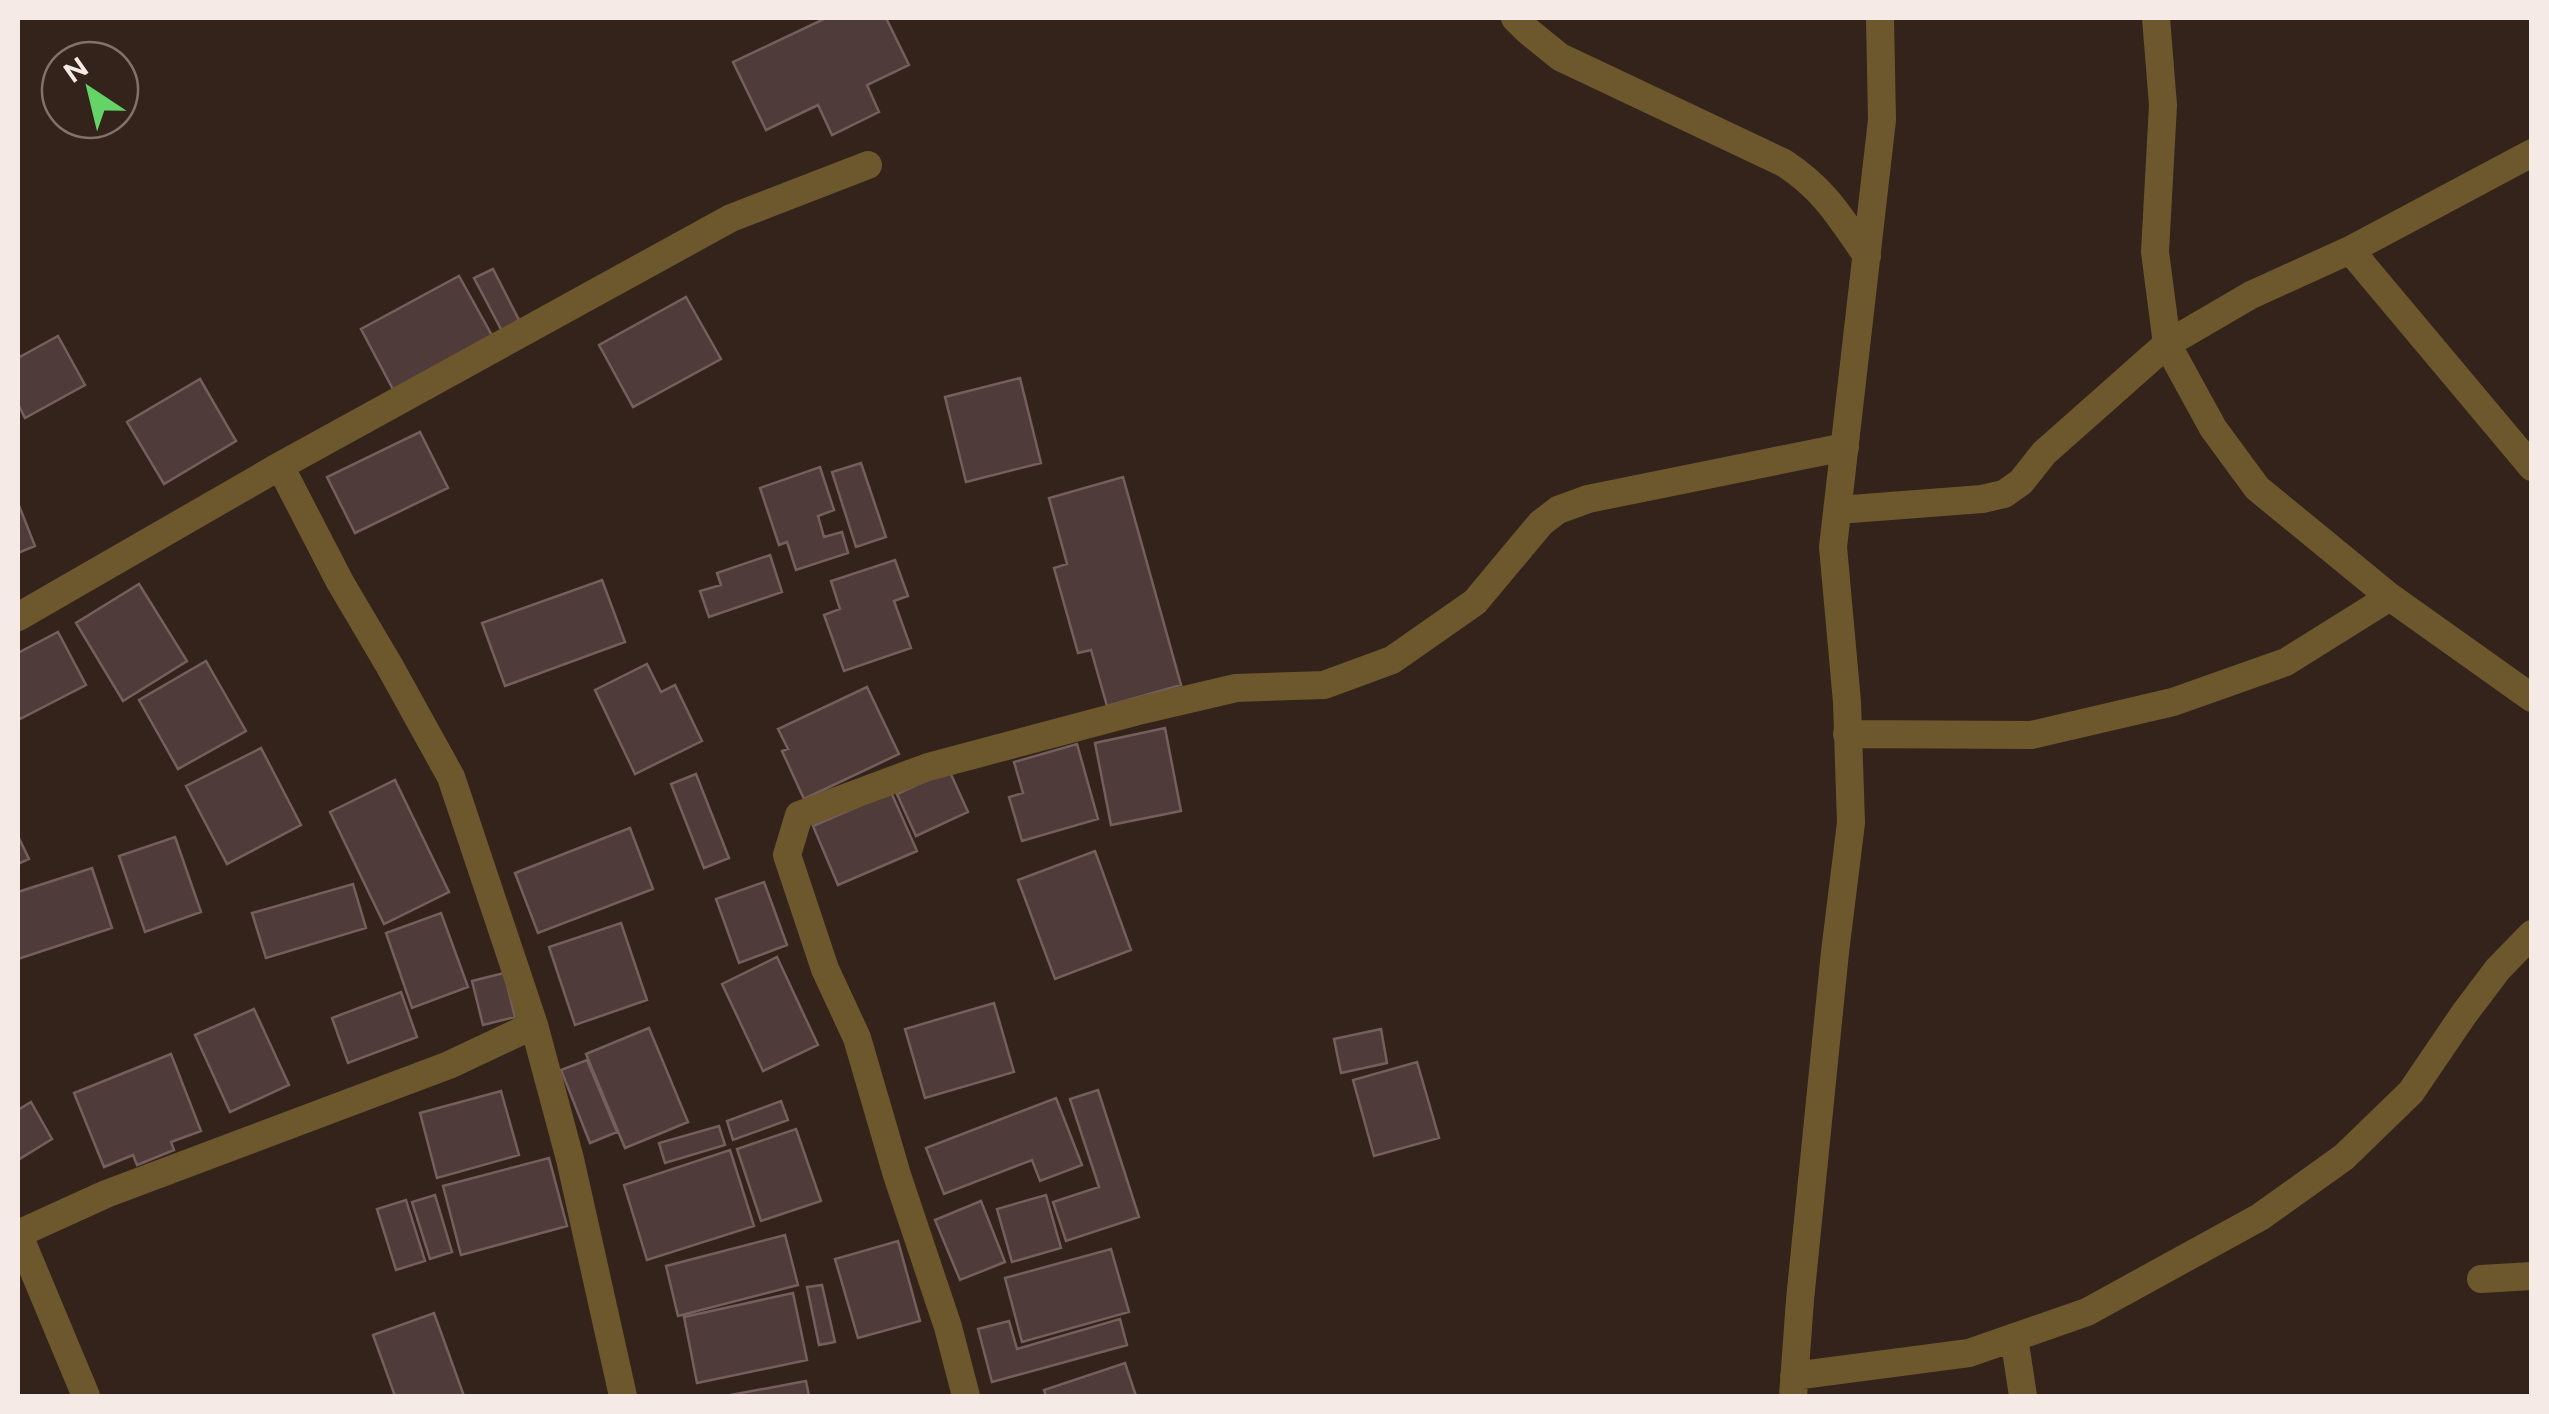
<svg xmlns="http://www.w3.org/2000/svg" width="2549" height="1414" viewBox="0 0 2549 1414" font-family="Figtree,sans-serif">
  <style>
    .building { fill: #4f3b39; stroke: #745f5d; stroke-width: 2.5 }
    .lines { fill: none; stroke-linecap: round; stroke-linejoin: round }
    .minor { stroke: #6d582d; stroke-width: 28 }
  </style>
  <rect width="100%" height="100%" fill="#33231b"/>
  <!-- building -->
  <path class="building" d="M826,18h60l23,47 -42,20 12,27 -47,23 -14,-30 -52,25 -33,-68z
    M493,269l27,53 -18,9 -28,-53z
    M459,276l36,65 -99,54 -35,-66z
    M686,297l35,62 -88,48 -34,-62z
    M58,336l27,49 -60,33 -7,-14v-46z
    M1020,378l21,85 -75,19 -21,-85z
    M200,379l36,62 -72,43 -37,-62z
    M420,432l28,56 -93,45 -28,-56z
    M861,463l25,74 -30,10 -24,-75z
    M820,467l14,43 -16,6 6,21 18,-5 6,21 -52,17 -9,-28 -8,3 -19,-57z
    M1123,477l58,208 -74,21 -16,-56 -13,3 -24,-85 13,-4 -18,-66z
    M18,503l17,43 -17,7z
    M770,555l12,37 -73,25 -9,-26 21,-6 -4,-12z
    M895,560l13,36 -14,5 17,47 -67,23 -20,-56 16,-6 -9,-28z
    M602,580l23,62 -120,44 -23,-63z
    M139,584l48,77 -64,40 -47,-78z
    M58,632l28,53 -66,34 -2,-5v-61z
    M206,661l40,70 -68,38 -39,-69z
    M647,664l14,28 14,-7 27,56 -67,33 -40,-84z
    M867,687l32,67 -95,45 -22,-48 6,-2 -10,-20z
    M1165,728l16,83 -70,14 -16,-82z
    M1077,744l21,75 -76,22 -13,-44 14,-4 -9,-31z
    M261,748l40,77 -74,39 -41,-78z
    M949,770l19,42 -52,24 -19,-42z
    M696,774l33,84 -25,10 -33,-84z
    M395,780l54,112 -65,32 -54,-112z
    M891,792l26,59 -79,34 -25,-59z
    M630,828l23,61 -115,44 -23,-60z
    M18,836l11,23 -11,5z
    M175,837l26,75 -56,20 -26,-76z
    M1095,851l36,99 -76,29 -37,-99z
    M92,868l20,60 -94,31v-67z
    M764,882l23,63 -48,18 -23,-64z
    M353,884l13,44 -100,30 -14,-45z
    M441,913l27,74 -56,21 -26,-75z
    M621,923l26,77 -72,25 -26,-78z
    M777,957l41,88 -55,26 -41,-87z
    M504,973l11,44 -32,8 -11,-44z
    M401,992l16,45 -69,26 -16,-45z
    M994,1003l20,69 -89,26 -20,-69z
    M254,1009l35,76 -59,27 -35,-77z
    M649,1028l39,94 -63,26 -39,-94z
    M1381,1029l6,34 -46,10 -7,-34z
    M171,1054l30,77 -30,11 3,8 -37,15 -4,-10 -29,12 -30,-74z
    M587,1060l30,72 -27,11 -29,-73z
    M1417,1062l22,76 -65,18 -21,-76z
    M1098,1090l41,127 -73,24 -13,-39 46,-15 -29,-88z
    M501,1091l18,64 -82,23 -17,-65z
    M1056,1098l26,67 -42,16 -8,-21 -88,34 -18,-46z
    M781,1101l7,19 -55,20 -6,-19z
    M31,1102l21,37 -34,21v-50z
    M719,1126l6,19 -60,18 -6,-20z
    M796,1129l25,72 -60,20 -24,-72z
    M730,1150l24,76 -107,34 -23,-75z
    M549,1158l18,68 -106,29 -18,-69z
    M435,1195l17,57 -22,7 -18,-57z
    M1046,1195l15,53 -49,14 -15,-53z
    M406,1200l19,61 -29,9 -19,-61z
    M981,1201l24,61 -45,18 -25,-60z
    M785,1235l13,50 -120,31 -12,-50z
    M898,1241l22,80 -62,17 -23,-79z
    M1111,1249l18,63 -107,30 -17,-64z
    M822,1285l13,57 -16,3 -12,-58z
    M793,1293l14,67 -110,23 -13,-66z
    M434,1313l30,83h-69l-22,-61z
    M1120,1319l7,26 -135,37 -14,-53 31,-8 8,28z
    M1125,1363l11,33h-90l-2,-6z
    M806,1381l3,15h-84z"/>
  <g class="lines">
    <!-- minor -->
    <path class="minor" d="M1515,18l13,13 32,26 224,106c41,27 56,54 83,93
      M2156,18l7,87 -8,147 12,92 46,84 44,60 133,109 142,101
      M2350,250l182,217
      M280,466l60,116 49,83 62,112 83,248 36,134 53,237
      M1838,510l144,-11 22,-5 17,-12 23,-29 123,-109 84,-49 99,-45 182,-97
      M18,617l262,-151 451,-248 137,-53
      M1847,734l184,1 142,-33 113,-40 104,-65
      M18,1233l68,163
      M18,1234l88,-40 343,-129 85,-40
      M2481,1279l51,-3
      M2014,1337l9,59
      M1794,1376l175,-23 118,-41 173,-95 84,-60 67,-65 53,-78 34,-45 34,-35
      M966,1396l-18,-69 -51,-152 -40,-137 -32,-69 -38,-114 12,-40 129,-48 214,-57 94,-22 88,-3 68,-25 83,-58 66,-79 17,-13 30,-11 257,-52
      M1793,1396l7,-96 35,-348 16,-129 -4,-121 -14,-155 49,-427 -2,-102"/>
  </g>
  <!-- border -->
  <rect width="2549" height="1414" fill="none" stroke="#f5eae5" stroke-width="40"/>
  <!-- north arrow -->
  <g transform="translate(90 90) rotate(325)"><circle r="48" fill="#33231b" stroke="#81736c" stroke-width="2.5"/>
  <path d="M0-8L18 38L0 25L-18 38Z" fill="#64d468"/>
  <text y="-15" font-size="28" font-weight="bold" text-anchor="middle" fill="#f5eae5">N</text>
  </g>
</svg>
